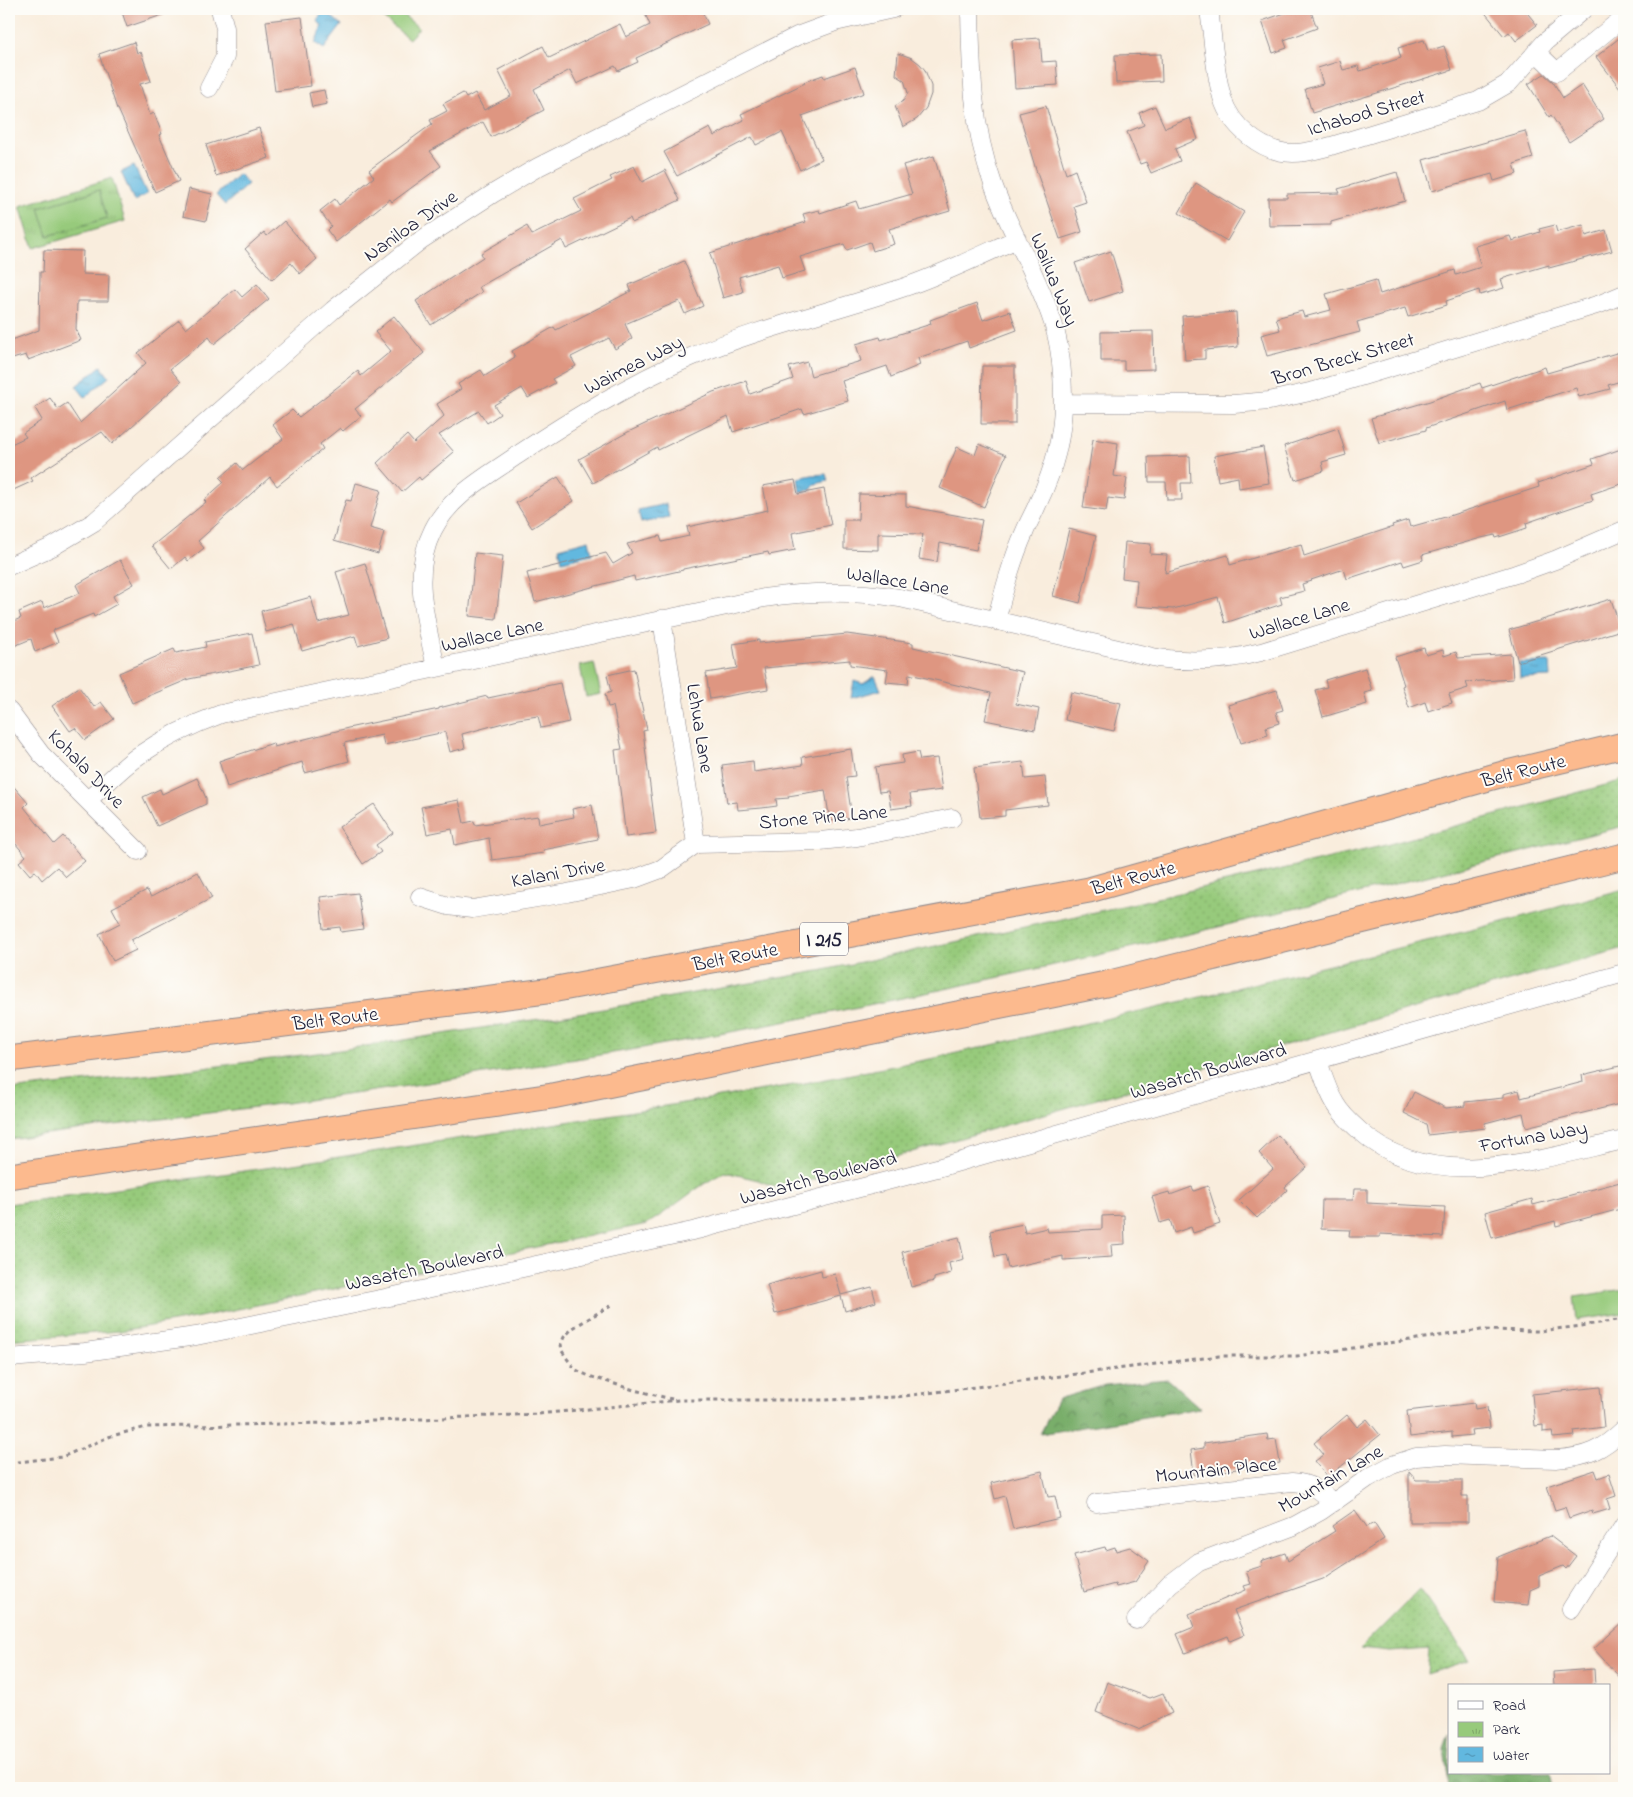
<svg xmlns="http://www.w3.org/2000/svg" width="1633" height="1797" viewBox="0 0 1633 1797" font-family="'Indie Flower',sans-serif">
  <style>
    .grass { fill: url(#grass-dots); stroke: #5c765b }
    .forest { fill: url(#forest-crowns); stroke: #4e6853 }
    .park { fill: url(#park-tufts); stroke: #5c765b }
    .pitch { fill: #97ca7b; stroke: #5c765b }
    .water { fill: url(#water-ripples); stroke: #426d8d }
    .building { fill: #de9681 }
    .lines { fill: none; stroke-linecap: round; stroke-linejoin: round }
    .minor-casing { stroke: #8e888c; stroke-width: 19 }
    .highway-casing { stroke: #8e888c; stroke-width: 27 }
    .path { stroke: #8e888c; stroke-width: 3; stroke-dasharray: 4 4; stroke-linecap: butt }
    .minor { stroke: #fff; stroke-width: 18 }
    .highway { stroke: #fcba8e; stroke-width: 25 }
    .labels { text-anchor: middle; stroke-width: 4; stroke-linejoin: round; paint-order: stroke }
    .shield { fill: #fdfcf7; stroke: #646373; stroke-width: 1 }
    .shield-label { font-size: 19px; font-weight: bold; fill: #22223b }
    .street-label { font-size: 20px; fill: #22223b; stroke: #fdfcf7 }
  </style>
  <defs>
    <pattern id="grass-dots" width="8" height="8" patternUnits="userSpaceOnUse" patternTransform="scale(1.25)"><rect width="8" height="8" fill="#97ca7b"/><path d="M2 2h.1M6 6h.1" fill="none" stroke="#82ad6b" stroke-width="1.8" stroke-linecap="round"/></pattern>
    <pattern id="forest-crowns" width="20" height="18" patternUnits="userSpaceOnUse" patternTransform="scale(1.25)"><rect width="20" height="18" fill="#79ae6b"/><path d="M2 6a3 3 0 1 1 6 0M12 15a3 3 0 1 1 6 0" fill="none" stroke="#638d59"/></pattern>
    <pattern id="park-tufts" width="24" height="20" patternUnits="userSpaceOnUse" patternTransform="scale(1.25)"><rect width="24" height="20" fill="#97ca7b"/><path d="M3 7l-1-3M5 7V3M7 7l1-3M15 17l-1-3M17 17v-4M19 17l1-3" fill="none" stroke="#82ad6b"/></pattern>
    <pattern id="water-ripples" width="26" height="14" patternUnits="userSpaceOnUse" patternTransform="scale(1.25)"><rect width="26" height="14" fill="#62b8df"/><path d="M2 4q2-2 4 0t4 0M15 11q2-2 4 0t4 0" fill="none" stroke="#5095b6"/></pattern>
  </defs>
  <rect width="100%" height="100%" fill="#fdfcf7"/>
  <filter id="ink" filterUnits="userSpaceOnUse"><feTurbulence type="fractalNoise" baseFrequency=".02" numOctaves="2"/><feDisplacementMap in="SourceGraphic" scale="10" xChannelSelector="R" yChannelSelector="G"/><feConvolveMatrix kernelMatrix="1 2 1 2 8 2 1 2 1" color-interpolation-filters="sRGB"/></filter>
  <filter id="wash" filterUnits="userSpaceOnUse"><feTurbulence type="fractalNoise" baseFrequency=".0096" numOctaves="4" result="noise"/><feDisplacementMap in="SourceGraphic" scale="20" xChannelSelector="R" yChannelSelector="G"/><feGaussianBlur stdDeviation="1.12" result="paint"/><feColorMatrix in="noise" values="0 0 0 0 0 0 0 0 0 0 0 0 0 0 0 0 0 1.4 0 .05"/><feComposite in="paint" operator="in"/></filter>
  <g filter="url(#wash)">
    <rect width="100%" height="100%" fill="#f9eddd"/>
    <!-- grass -->
    <path class="grass" d="M1624,780v46c-328,84 -658,166 -993,224 -92,15 -185,31 -278,44 -114,16 -229,29 -344,45v-49l171,-19 160,-21 257,-40 222,-39 308,-66 255,-59z
      M1624,889v59l-754,216 -90,25 -22,-9 -33,-8c-29,14 -51,36 -78,52l-462,96 -65,11 -111,9v-136l278,-39 279,-43 234,-38 135,-26 257,-59 299,-74z
      M1420,1589l50,71 -43,14 2,-25 -40,3 -29,-3z"/>
    <!-- forest -->
    <path class="forest" d="M1168,1379l32,29 -160,26 18,-35 47,-14z
      M1449,1734v39h100l2,3 2,12h-104l-5,-40z"/>
    <!-- park -->
    <path class="park" d="M112,178l13,43 -92,27 -13,-42z"/>
    <!-- pitch -->
    <path class="pitch" d="M389,9h7l23,19 -10,11 -27,-22z
      M99,190l8,28 -59,18 -9,-28z
      M594,663l7,31 -15,3 -6,-31z
      M1624,1289v24l-47,7 -3,-23z"/>
    <!-- water -->
    <path class="water" d="M324,11l18,14 -18,24 -9,-6 7,-17 -5,-6z
      M134,166l13,28 -13,7 -13,-29z
      M239,174l9,10 -23,21 -9,-10z
      M101,366l8,11 -24,20 -9,-11z
      M826,474l2,7 -13,3 -4,6 -11,2 -2,-14 14,-3z
      M666,504l3,13 -28,6 -3,-13z
      M589,540l3,14 -30,7 -3,-13z
      M1550,662l1,15 -31,1 -1,-15z
      M875,676l6,14 -30,8 3,-17 9,3z"/>
    <g id="blocks">
      <!-- building -->
      <path class="building" d="M121,9h52l1,2 -47,16z
        M643,9h58l7,15 -72,34 2,4 -20,9 -3,-5 -38,18 -7,-14 -36,19 10,21 -53,27 -8,-15 -53,29 11,15 -49,36 -2,-3 -54,43 -9,-12 4,-4 -11,-15 15,-12 4,6 35,-28 -5,-7 63,-46 -2,-4 17,-9 -4,-7 20,-11 3,5 9,-5 9,17 27,-14 -13,-26 45,-24 6,12 71,-34 6,13 24,-12z
        M1296,9h14l7,19 -33,12 3,8 -14,5 -11,-32z
        M1482,9h42l13,16 -21,16 -7,-9 -5,4z
        M302,17l9,69 -36,5 -9,-70z
        M1624,34v59l-28,-36z
        M1040,38l2,24 14,-1 2,24 -43,3 -3,-48z
        M1424,40l4,11 16,-5 8,24 -140,43 -7,-24 18,-5 -5,-16 22,-7 3,9 15,-4 2,5 41,-13 -3,-10z
        M134,42l3,11 4,-1 10,29 -11,3 10,31 4,-2 8,21 -3,1 20,46 -24,11 -37,-83h-1l-18,-55z
        M898,53l14,5 8,6 5,6 6,16v8l-5,14 -9,11 -14,8 -8,-21 8,-5 5,-8 -4,-13 -8,-5z
        M1161,54l1,27 -46,2 -1,-28z
        M855,67l9,26 -62,23 20,43 -22,11 -18,-38 -26,13 -4,-8 -75,39 -13,-24 46,-24 4,8 30,-16 -3,-6 64,-31 -1,-1 19,-7 1,3z
        M1544,74l9,8 10,16 19,-13 22,34 -35,23 -18,-27 -2,2 -21,-33z
        M324,90l3,14 -15,3 -3,-14z
        M1046,106l20,68 9,-4 11,32 -12,4 8,26 -22,7 -24,-69 -17,-57z
        M1155,106l10,22 25,-10 8,21 -23,10 5,12 -29,12 -5,-11 -6,2 -13,-32 17,-7 -5,-12z
        M259,128l10,30 -53,18 -10,-31z
        M1525,131l8,27 -19,6 3,10 -23,7 -2,-7 -60,17 -9,-31z
        M934,156l16,55 -61,18 5,15 -21,7 -3,-9 -23,8 -3,-6 -44,13 5,14 -23,7 -4,-13 -39,12 4,15 -20,6 -13,-45 96,-31 -3,-8 16,-4 1,3 36,-12 3,8 53,-15 -9,-29z
        M634,166l8,16 23,-12 15,30 -48,23 -2,-5 -64,31 -4,-9 -83,47 3,5 -51,33 -15,-24 67,-44 -2,-4 46,-27 5,9 49,-24 -7,-12 38,-19 -2,-3z
        M1397,172l8,29 -74,21v3l-62,1 -1,-28h19v-4l53,-1 -2,-4z
        M1196,183l48,29 -17,29 -48,-28z
        M189,189l23,5 -6,27 -23,-5z
        M284,221l33,38 -17,15 -9,-11 -19,17 -27,-31 19,-17 3,4z
        M1555,225l2,7 26,-7 3,11 20,-6 6,21 -63,17v-3l-48,14 3,9 -24,7 -1,-5 -33,11 1,4 -39,12 -3,-9 -48,14 3,10 -93,24 -6,-21 19,-5 -4,-12 26,-7 2,6 27,-7 -5,-16 50,-14 4,14 75,-24 1,5 25,-8 -6,-21 35,-10 2,5 28,-9 -1,-3z
        M44,250l39,1 -1,23 27,1 -1,26h-31l-1,28 5,11 -53,20 -2,-5 -17,5v-19l30,-11 1,-58h3z
        M1111,251l12,40 -34,11 -14,-39z
        M684,261l19,45 -18,8 -6,-13 -54,23 7,15 -17,10 -6,-11 -38,19 5,9 -24,13 3,4 -27,15 -6,-10 -28,17 6,9 -13,9 -8,-12 -40,24 15,17 -33,28 -2,-3 -17,15 -25,-29 30,-28 7,8 30,-27 -7,-12 24,-15 -3,-5 23,-14 4,6 30,-19 -3,-6 42,-24 2,3 75,-39 -2,-6z
        M257,284l12,15 -55,45 -5,-7 -39,32 11,13 -69,62 -10,-12 -71,46 2,3 -24,11v-47l17,-8 -3,-4 19,-13 -7,-12 15,-10 8,11 9,-6 13,20 66,-60 -8,-10 41,-33 7,9 49,-40 7,8z
        M977,303l6,17 27,-9 7,19 -48,18 -2,-7 -49,17 2,7 -29,12 -4,-11 -45,15 6,20 -44,13 -2,-5 -69,23 -5,-16 -70,34 -1,-3 -64,36 -14,-24 49,-27 85,-40 33,-11 4,13 43,-15 -4,-12 18,-5 4,14 50,-15 -5,-17 24,-7 1,3 50,-16 -1,-4z
        M1236,312l2,35 -33,3v9l-20,1 -3,-44z
        M394,316l30,37 -69,56 6,7 -18,15 -3,-3 -20,16 3,5 -46,37 -7,-9 -72,64 6,7 -16,13 -3,-4 -14,12 -19,-23 54,-44 -2,-2 20,-18 -4,-4 17,-15 6,7 40,-31 -10,-14 19,-15 7,7 59,-46 3,5 30,-25 -16,-19z
        M1153,331l1,38 -30,1v-9h-23v-29z
        M1620,352l4,14v14l-16,5 2,4 -31,8 -3,-9 -69,22 -2,-9 -79,27v2l-47,13 -8,-25 59,-17 50,-18 2,5 63,-21 2,6z
        M982,366h33v58h-34z
        M1338,428l8,27 -24,7 2,9 -29,9 -11,-34z
        M1093,439l25,4 -4,33 13,2 -3,22 -16,-2 -2,13 -23,-3z
        M979,444l27,11 -22,52 -44,-19 17,-41 18,8z
        M1263,447l6,36 -30,5 -1,-11 -20,4 -4,-25z
        M1624,448v35l-33,11 2,6 -67,23 1,5 -31,10 -1,-3 -14,3 -59,17 1,5 -19,6 -2,-5 -55,18 -3,-10 -33,11 1,1 -10,3 2,7 -24,6 2,7 -57,19 -7,-26 -45,12 -38,-3 2,-26 -15,-2 3,-36 26,2 -1,10 17,1 -2,18 63,-18 2,10 71,-21 3,12 89,-29 -1,-2 16,-5 2,7 39,-11 90,-29 -1,-4 56,-19 -2,-5z
        M1190,456l1,27h-10l1,17h-15l-1,-18h-17l-1,-25z
        M558,477l16,24 -42,27 -16,-25z
        M795,480l3,14 26,-5 7,36 -39,8 3,17 -26,5 -1,-3 -85,17v1l-48,11 -1,-5 -99,26 -8,-29 79,-20 7,11 19,-11 -5,-9 33,-8 2,6 27,-6 -2,-9 81,-17 -5,-24z
        M356,483l25,7 -11,38 14,4 -6,22 -44,-13 12,-41 5,1z
        M859,494l47,1v11l76,14 -6,30 -36,-7 -3,19 -18,-3 4,-25 -45,-1v17l-34,-1v-29h14z
        M1069,529l27,7 -16,67 -27,-7z
        M475,553l28,3 -7,63 -27,-3z
        M120,560l14,24 -21,12 4,8 -23,13 -1,-3 -40,16 5,12 -23,10 -4,-13 -22,9v-25l12,-5 -2,-6 23,-10 2,6 36,-15 -4,-8z
        M365,563l22,75 -29,8 -3,-10 -53,15 -8,-27 -28,8 -5,-21 50,-14 7,26 31,-8 -13,-43z
        M1611,599l10,31 -103,32 -9,-32z
        M252,633l7,32 -70,14 -57,24 -13,-30 55,-24 2,4 30,-6 -1,-5z
        M847,634l66,9v4l110,25 -7,32 23,5 -4,21 -50,-10 6,-27 -82,-19 -1,10 -22,-2 2,-12 -38,-5v-5l-86,8 4,21 -58,10 -4,-26 31,-5 -4,-24 26,-4v3z
        M1424,648l2,7 17,-5 1,6 12,-4 2,6 53,-4 2,25 -47,3 2,6 -19,6 3,9 -24,8 -3,-9 -16,6 -7,-22 2,-1 -9,-28z
        M1365,668l7,23 -8,2 3,11 -44,13 -8,-27 12,-3 -2,-7z
        M634,669l13,61 -4,1 13,102 -30,4 -11,-87 7,-1 -9,-43 -5,1 -3,-13 6,-2 -4,-17z
        M560,683l9,39 -28,6 -3,-12 -20,3 -56,15 3,14 -15,4 -5,-20 -61,13 -2,-10 -38,8 5,18 -44,12 -3,-11 -75,25 -8,-26 54,-18 1,4 74,-19 91,-19v-1l48,-12 1,2z
        M79,687l15,20 7,-5 13,17 -29,21 -10,-12 -5,3 -18,-25z
        M1277,690l6,20 -7,2 3,11 -13,4 2,8 -27,8 -13,-38z
        M1071,692l50,11 -7,28 -49,-11z
        M851,749l4,27 -9,1 6,41 -22,3 -5,-31 -37,6 1,2 -13,1 1,7 -15,2 -24,2 -1,-8 -10,1 -5,-38 31,-4 1,11 49,-7 -1,-8z
        M918,752l2,8 17,-2 5,32 -32,4 2,12 -21,3 -3,-18 -9,1 -4,-25 28,-4 -1,-8z
        M1023,762l2,17 20,-2 3,28 -43,5v6l-25,2 -6,-50z
        M197,778l9,20v6l-49,22 -14,-29 17,-8 2,5z
        M9,781l19,22 -4,4 30,37 9,-8 22,25 -19,16 -9,-10 -15,13 -7,-9 -5,4 -11,-13 7,-6 -17,-20z
        M459,800l5,23 10,-2 1,4 63,-9 1,8 35,-7 -2,-8 20,-4 6,34 -55,11 1,3 -52,7 -3,-22 -34,7 -3,-16 -25,5 -6,-27z
        M374,804l19,29 -17,12 5,7 -18,12 -24,-37z
        M198,872l14,26 -81,42 5,10 -23,11 -14,-27 21,-11 -8,-15 35,-18 4,7z
        M358,893l5,36 -22,3 -1,-5 -17,2 -3,-32z
        M1624,1065v22l-3,1 3,15 -98,24 -3,-14 -38,10 1,5 -58,7 -2,-11 -22,-11 10,-21 32,16 19,-2v-4l38,-4v-4l16,-4 2,8 62,-16 -1,-7z
        M1278,1135l29,32 -22,20 2,3 -30,28 -18,-18 34,-31 -14,-16z
        M1624,1181v27l-68,18 -1,-5 -63,17 -7,-26 47,-13 1,6z
        M1208,1186l12,38 -27,9 -2,-6 -17,6 -4,-13 -10,3 -8,-26 17,-5 1,3 22,-8 2,4z
        M1354,1189h13v14l78,4 -2,30 -63,-3v3h-31l1,-7 -29,-1 1,-29h31z
        M1124,1215l1,29 -14,1 1,12 -49,3v-4l-55,12 -3,-13 -10,2 -5,-26 33,-7 2,9 22,-5 1,4 54,-3v-13z
        M959,1237l5,22 -15,4 2,10 -17,5v3l-23,6 -9,-35z
        M821,1270l1,7 13,-3 6,21 31,-8 4,15 -31,9 -4,-15 -66,18 -8,-29z
        M1600,1387l4,40 -30,4 1,5 -22,2 -1,-7 -9,1v-7l-8,1 -3,-32z
        M1474,1403l1,6 12,-2 3,21 -19,2 1,5 -20,2v-5l-42,5 -3,-26z
        M1347,1415l10,12 10,-8 13,16 -52,42 -13,-16 9,-6 -10,-12z
        M1267,1434l1,6 8,-1 4,24 -86,12 -3,-25 13,-2v-5z
        M1595,1470l3,8 11,-4 7,22 -9,3 3,10 -17,5 -1,-4 -23,8 -4,-11 -10,3 -8,-24z
        M1042,1471l6,26 7,-1 5,22 -47,11 -8,-33 -10,3 -4,-16z
        M1409,1472l7,8h46v16h6v26h-59z
        M1355,1510l12,17 7,-4 10,16 -61,40 -89,31 10,25 -14,6 -2,-5 -43,17 -8,-19 17,-7 -5,-13 57,-24 -2,-4 7,-2 -5,-13 16,-5 -1,-5 24,-8 3,8 47,-30 -3,-5z
        M1550,1536l26,20 -10,13 -3,-3 -24,10v10l-9,4 -2,15 -34,-3 4,-45z
        M1105,1547l1,3 9,-3 1,4 14,-4 19,14 -14,21 -19,5 -1,-3 -31,8 -10,-37z
        M1624,1621v61l-30,-33z
        M1594,1669l1,17h-41l-1,-14z
        M1107,1682l43,16 13,-5 9,20 -34,16 -42,-17z"/>
    </g>
  </g>
  <g filter="url(#ink)">
    <use href="#blocks" fill-opacity="0" stroke="#8e888c" stroke-width="1"/>
    <g class="lines">
      <!-- minor casing -->
      <g class="minor-casing">
        <path id="minor" d="M970,9c1,59 2,118 23,175 17,48 45,91 60,139 8,25 10,52 10,78 0,36 -10,71 -25,102 -4,10 -9,18 -13,28 -13,29 -21,59 -29,90
          M1209,9c4,29 5,60 13,88 8,29 40,56 71,56 14,0 26,-4 38,-7l147,-45 31,-18 36,-41 39,-33
          M1536,52l21,20 67,-55
          M209,88l16,-31v-29l-5,-19
          M1063,403l171,1 35,-3 45,-10 286,-87 24,-10
          M9,566l43,-19 42,-25 239,-212 88,-70 73,-47 44,-26 259,-131 38,-14 58,-13
          M662,619l34,225
          M436,668c-9,-46 -26,-93 -3,-138 17,-34 53,-53 83,-74 56,-37 113,-72 175,-99 68,-29 141,-45 211,-69 39,-13 77,-32 115,-49
          M9,711l32,43 97,97
          M88,800c16,-14 32,-31 50,-44 26,-18 53,-31 83,-42l543,-116c46,-7 90,-7 136,0l257,60c36,5 69,3 104,-6l255,-78 39,-14 69,-30
          M696,844l124,-3 37,-4 95,-19
          M420,897l28,9 24,3 95,-16 67,-14 27,-10 35,-25
          M1318,1061c5,14 9,29 17,42 6,11 16,20 25,28 72,65 182,27 264,9
          M9,1358l76,-6 111,-16 189,-38 312,-68 244,-63 683,-194
          M1096,1503l196,-21c18,1 28,8 41,21
          M1571,1609l53,-84
          M1136,1620l34,-36 29,-22 95,-36 27,-15 47,-33 24,-13 24,-8 29,-2 111,4c31,-2 46,-9 68,-30"/>
      </g>
      <!-- highway casing -->
      <g class="highway-casing">
        <path id="highway" d="M9,1059l537,-68 543,-101 414,-116 121,-29
          M9,1176l543,-80 554,-112 518,-128"/>
      </g>
      <!-- path -->
      <path class="path" d="M611,1305l-38,23 -9,9 -3,7 1,7 6,9 8,10 13,6 45,14 42,10
        M9,1463l53,-6 49,-21 36,-9 179,-4 212,-9 141,-14h147l70,-3 323,-41h78l184,-26 59,1 41,-5 43,-7"/>
      <!-- minor -->
      <use href="#minor" class="minor"/>
      <!-- highway -->
      <use href="#highway" class="highway"/>
    </g>
  </g>
  <g class="labels">
    <!-- shield labels -->
    <rect class="shield" x="800" y="922.5" width="48" height="33" rx="4"/>
    <g class="shield-label">
      <text x="824" y="946">I 215</text>
    </g>
    <!-- street labels -->
    <g class="street-label">
      <text transform="translate(1366 112) rotate(-16)" y="7">Ichabod Street</text>
      <text transform="translate(410 225) rotate(-35)" y="7">Naniloa Drive</text>
      <text transform="translate(1055 279) rotate(68)" y="7">Wailua Way</text>
      <text transform="translate(1343 358) rotate(-16)" y="7">Bron Breck Street</text>
      <text transform="translate(633 364) rotate(-27)" y="7">Waimea Way</text>
      <text transform="translate(898 580) rotate(9)" y="7">Wallace Lane</text>
      <text transform="translate(1299 618) rotate(-17)" y="7">Wallace Lane</text>
      <text transform="translate(492 634) rotate(-12)" y="7">Wallace Lane</text>
      <text transform="translate(701 728) rotate(81)" y="7">Lehua Lane</text>
      <text transform="translate(87 768) rotate(46)" y="7">Kohala Drive</text>
      <text transform="translate(1523 770) rotate(-14)" y="7">Belt Route</text>
      <text transform="translate(823 816) rotate(-5)" y="7">Stone Pine Lane</text>
      <text transform="translate(558 872) rotate(-10)" y="7">Kalani Drive</text>
      <text transform="translate(1133 877) rotate(-15)" y="7">Belt Route</text>
      <text transform="translate(735 956) rotate(-11)" y="7">Belt Route</text>
      <text transform="translate(335 1018) rotate(-7)" y="7">Belt Route</text>
      <text transform="translate(1208 1070) rotate(-16)" y="7">Wasatch Boulevard</text>
      <text transform="translate(1533 1136) rotate(-10)" y="7">Fortuna Way</text>
      <text transform="translate(818 1177) rotate(-15)" y="7">Wasatch Boulevard</text>
      <text transform="translate(424 1267) rotate(-12)" y="7">Wasatch Boulevard</text>
      <text transform="translate(1216 1469) rotate(-6)" y="7">Mountain Place</text>
      <text transform="translate(1330 1478) rotate(-30)" y="7">Mountain Lane</text>
    </g>
  </g>
  <!-- margin -->
  <rect width="1633" height="1797" fill="none" stroke="#fdfcf7" stroke-width="30"/>
  <!-- legend -->
  <rect x="1448" y="1684" width="162" height="90" fill="#fdfcf7" stroke="#a5a5ac"/>
  <rect x="1458" y="1701" width="25" height="8" fill="#ffffff" stroke="#a5a5ac"/>
  <text x="1493" y="1710" font-size="15" fill="#22223b">Road</text>
  <rect x="1458" y="1722" width="25" height="15" fill="url(#park-tufts)" stroke="#a5a5ac"/>
  <text x="1493" y="1734" font-size="15" fill="#22223b">Park</text>
  <rect x="1458" y="1747" width="25" height="15" fill="url(#water-ripples)" stroke="#a5a5ac"/>
  <text x="1493" y="1760" font-size="15" fill="#22223b">Water</text>
</svg>
